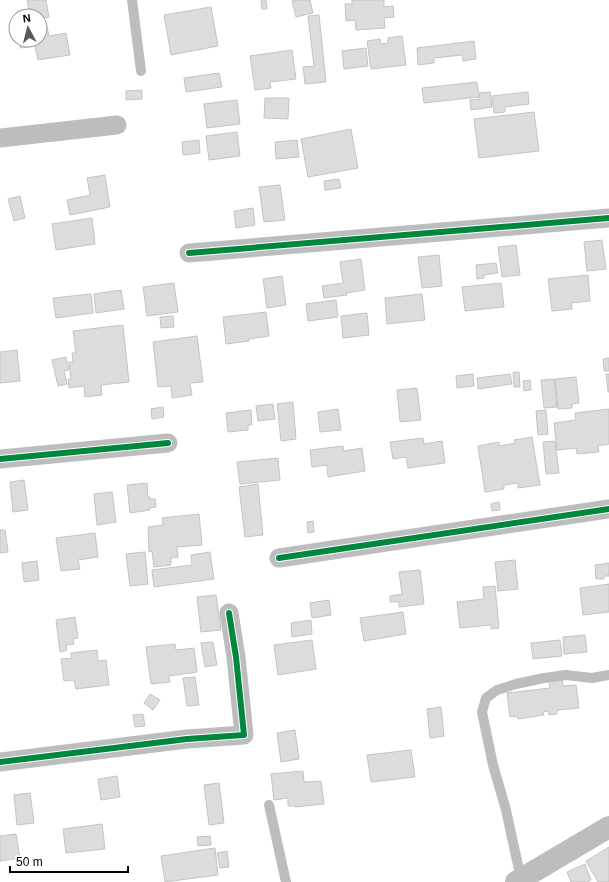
<svg xmlns="http://www.w3.org/2000/svg" width="609" height="882" viewBox="0 0 609 882" font-family="Arial,sans-serif">
  <style>
    .building { fill: #dcdcdc; stroke: #c4c4c4 }
    .lines { fill: none; stroke-linecap: round; stroke-linejoin: round }
    .service { stroke: #bdbdbd; stroke-width: 10 }
    .minor { stroke: #bdbdbd; stroke-width: 19 }
    .tertiary { stroke: #bdbdbd; stroke-width: 22 }
    .cycleway-casing { stroke: #fff; stroke-width: 8 }
    .cycleway { stroke: #00873e; stroke-width: 6 }
  </style>
  <rect width="100%" height="100%" fill="#fff"/>
  <!-- building -->
  <path class="building" d="M27,0h19l3,17 -9,2v-3h-10z
    M261,0h5l1,9h-5z
    M296,0h14l3,13 -17,4 -4,-16z
    M352,0h32v7l9,-1 1,11 -10,1 1,10 -29,2 -1,-10 -9,1 -1,-17h7z
    M211,7l7,39 -47,9 -7,-40z
    M319,15l7,67 -21,2 -2,-17 11,-1 -6,-50z
    M47,27l2,9 17,-3 4,22 -32,5 -3,-14 -15,2 -1,-8h21v-12z
    M402,36l4,29 -35,4 -4,-28 13,-2 1,5 7,-1v-5z
    M474,41l2,18 -13,2 -1,-6 -28,3v5l-16,2 -1,-17z
    M366,48l2,18 -24,3 -2,-18z
    M292,50l4,29 -26,3 1,6 -16,2 -5,-34z
    M219,73l3,14 -36,5 -2,-14z
    M477,82l2,15 -55,6 -2,-15z
    M142,90v9l-16,1v-9z
    M490,92l2,15 -21,3 -1,-10 10,-1 -1,-6z
    M528,92l1,12 -24,3v5l-11,1 -2,-17z
    M265,98h24l-1,21 -24,-1z
    M237,100l3,24 -33,4 -3,-24z
    M534,112l5,39 -60,7 -5,-39z
    M351,129l7,39 -50,9 -7,-38z
    M237,132l3,24 -31,4 -3,-24z
    M199,140l1,13 -17,2 -1,-13z
    M297,140l2,17 -23,2 -1,-17z
    M105,175l5,32 -40,8 -3,-15 23,-5 -3,-17z
    M339,179l2,9 -16,2 -1,-9z
    M280,185l5,35 -21,2 -5,-35z
    M20,196l5,22 -11,3 -6,-22z
    M253,208l2,17 -19,3 -2,-17z
    M92,218l3,26 -39,6 -4,-26z
    M602,240l4,29 -19,2 -3,-29z
    M516,245l4,30 -18,2 -4,-30z
    M439,255l3,31 -20,2 -4,-31z
    M361,259l4,31 -19,3 1,2 -23,3 -2,-12 21,-3 -3,-21z
    M496,263l2,10 -14,2v3l-7,1 -1,-14z
    M588,275l2,26 -19,2 1,6 -20,2 -4,-32z
    M282,276l4,29 -19,3 -4,-29z
    M174,283l4,29 -31,4 -4,-29z
    M501,283l3,24 -39,4 -3,-24z
    M121,290l3,19 -28,4 -2,-19z
    M91,294l2,19 -37,5 -3,-20z
    M422,294l3,26 -38,4 -2,-26z
    M336,300l2,17 -30,4 -2,-17z
    M266,312l3,24 -20,3v2l-23,3 -3,-27z
    M367,313l2,22 -26,3 -2,-22z
    M173,316l1,11 -13,1 -1,-11z
    M123,325l6,57 -28,3 1,10 -17,2 -1,-11 -15,2 -1,-9h3l-2,-17h4l-1,-9h4l-3,-22z
    M197,336l6,46 -13,1 2,12 -20,3 -1,-12 -13,1 -5,-45z
    M17,350l3,31 -20,2v-31z
    M66,357l3,13 -5,1 3,13 -9,2 -6,-26z
    M609,358v13h-5l-1,-12z
    M513,372h6l1,15h-6z
    M473,374l1,12 -17,2 -1,-12z
    M510,374l2,10 -34,5 -1,-11z
    M606,374h3v18h-1z
    M576,377l3,26 -7,1v4l-14,1 -3,-30z
    M554,379l3,28 -13,1 -3,-28z
    M530,380l1,10 -7,1 -1,-10z
    M417,388l4,32 -21,2 -3,-32z
    M293,402l3,37 -15,2 -4,-37z
    M273,404l2,15 -17,2 -2,-15z
    M163,407l1,10 -12,2 -1,-10z
    M338,409l3,21 -21,2 -2,-20z
    M609,409v35l-11,2 1,6 -22,2 -1,-6 -19,2 -3,-27 22,-3 -1,-7z
    M251,410l1,15h-4v5l-20,2 -2,-19z
    M546,410l2,24 -10,1 -2,-24z
    M532,437l8,48 -22,3v-5l-14,2v4l-19,3 -7,-46 21,-4v4l16,-3 -1,-3z
    M423,438l1,6 18,-3 3,22 -37,5 -2,-11 -13,2 -3,-17z
    M555,441l4,32 -13,1 -3,-32z
    M343,446l1,5 18,-3 3,23 -37,6 -1,-12 -15,2 -2,-17z
    M278,458l2,22 -40,4 -3,-22z
    M24,480l4,30 -15,2 -3,-30z
    M147,483l1,14h2v2h5l1,8 -7,1 1,2 -20,3 -3,-28z
    M258,484l5,51 -18,2 -6,-50z
    M112,492l4,30 -19,3 -3,-31z
    M499,502l1,8 -8,1 -1,-7z
    M199,514l3,31 -25,2 1,10 -7,1v7l-17,2 -2,-16 -3,1 -1,-25 15,-2 -1,-7z
    M313,521l1,11 -6,1 -1,-11z
    M0,530h5l3,22 -8,1z
    M95,533l3,24 -20,3 2,9 -19,2 -5,-33z
    M145,552l3,32 -18,2 -4,-32z
    M210,552l4,27 -60,8 -2,-17 40,-5 -1,-10z
    M515,560l3,29 -20,2 -3,-29z
    M37,561l2,19 -15,2 -2,-19z
    M609,563v13h-5v3h-8l-1,-14z
    M420,570l4,34 -25,3v-5h-9v-6l12,-2 -3,-22z
    M609,584v28l-26,3 -3,-27z
    M495,586l4,42 -8,1v-4l-31,3 -3,-26 27,-3 -1,-12z
    M216,595l5,35 -20,2 -4,-35z
    M329,600l2,15 -19,3 -2,-15z
    M403,612l3,22 -42,7 -4,-23z
    M75,617l3,21 -5,1 1,5 -8,1 1,5 -7,2 -4,-32z
    M311,620l1,14 -20,3 -1,-14z
    M585,635l2,17 -23,2 -1,-17z
    M312,640l4,29 -38,6 -4,-30z
    M560,640l2,16 -29,3 -2,-16z
    M213,642l4,23 -12,2 -4,-24z
    M175,644l1,6 18,-2 3,24 -28,4 1,6 -19,2 -5,-37z
    M97,650l1,11 8,-1 3,25 -33,4 -2,-9 -10,1 -3,-22 11,-1 -1,-5z
    M195,677l4,28 -12,1 -4,-28z
    M562,679l1,7 13,-1 3,23 -22,2v4l-8,1 -1,-4 -5,1 1,3 -26,4 -1,-3 -7,1 -3,-24 43,-5 -1,-7z
    M150,694l10,6 -7,10 -9,-7z
    M441,707l3,29 -14,2 -3,-29z
    M143,714l2,12 -10,1 -2,-12z
    M295,730l4,29 -18,3 -4,-29z
    M411,750l4,27 -44,5 -4,-27z
    M303,771l1,11 17,-1 3,23 -29,3v-1h-7v-8l-14,2 -3,-26z
    M117,776l3,21 -19,3 -3,-21z
    M219,783l5,40 -15,2 -5,-40z
    M30,793l4,30 -17,2 -3,-30z
    M102,824l3,25 -39,4 -3,-24z
    M16,834l4,24 -20,3v-25z
    M210,836l1,9 -13,1 -1,-9z
    M609,847v35h-11l-12,-21z
    M215,848l3,27 -53,7 -4,-26z
    M227,851l2,16 -9,1 -3,-15z
    M585,864l6,16 -5,2h-15l-4,-10z"/>
  <g class="lines">
    <!-- service -->
    <path class="service" d="M132,0l9,71
      M269,805l17,77
      M521,879l-15,-69 -13,-45 -11,-53 4,-14 11,-8 19,-6 28,-6 22,-3 26,3 17,-3"/>
    <!-- minor -->
    <path class="minor" d="M0,138l117,-13
      M189,253l420,-35
      M0,459l168,-16
      M279,558l330,-49
      M0,762l187,-23 57,-4 -8,-78 -7,-44"/>
    <!-- tertiary -->
    <path class="tertiary" d="M516,882l93,-55"/>
    <!-- cycleway casing -->
    <g class="cycleway-casing">
      <path id="cycleway" d="M189,253l420,-35
        M0,459l168,-16
        M279,558l330,-49
        M0,762l187,-23 57,-4 -8,-78 -7,-44"/>
    </g>
    <!-- cycleway -->
    <use href="#cycleway" class="cycleway"/>
  </g>
  <!-- north arrow -->
  <g transform="translate(28 28) rotate(353)"><circle r="19" fill="#ffffff" stroke="#999999"/>
  <path d="M0-3L7 15L0 10L-7 15Z" fill="#595959"/>
  <text y="-6" font-size="11" font-weight="bold" text-anchor="middle" fill="#000000">N</text>
  </g>
  <!-- scale -->
  <path d="M10 866v6h118v-6" fill="none" stroke="#000000" stroke-width="2"/>
  <text x="16" y="866" font-size="12" fill="#000000" stroke="#ffffff" stroke-width="3" paint-order="stroke">50 m</text>
</svg>
